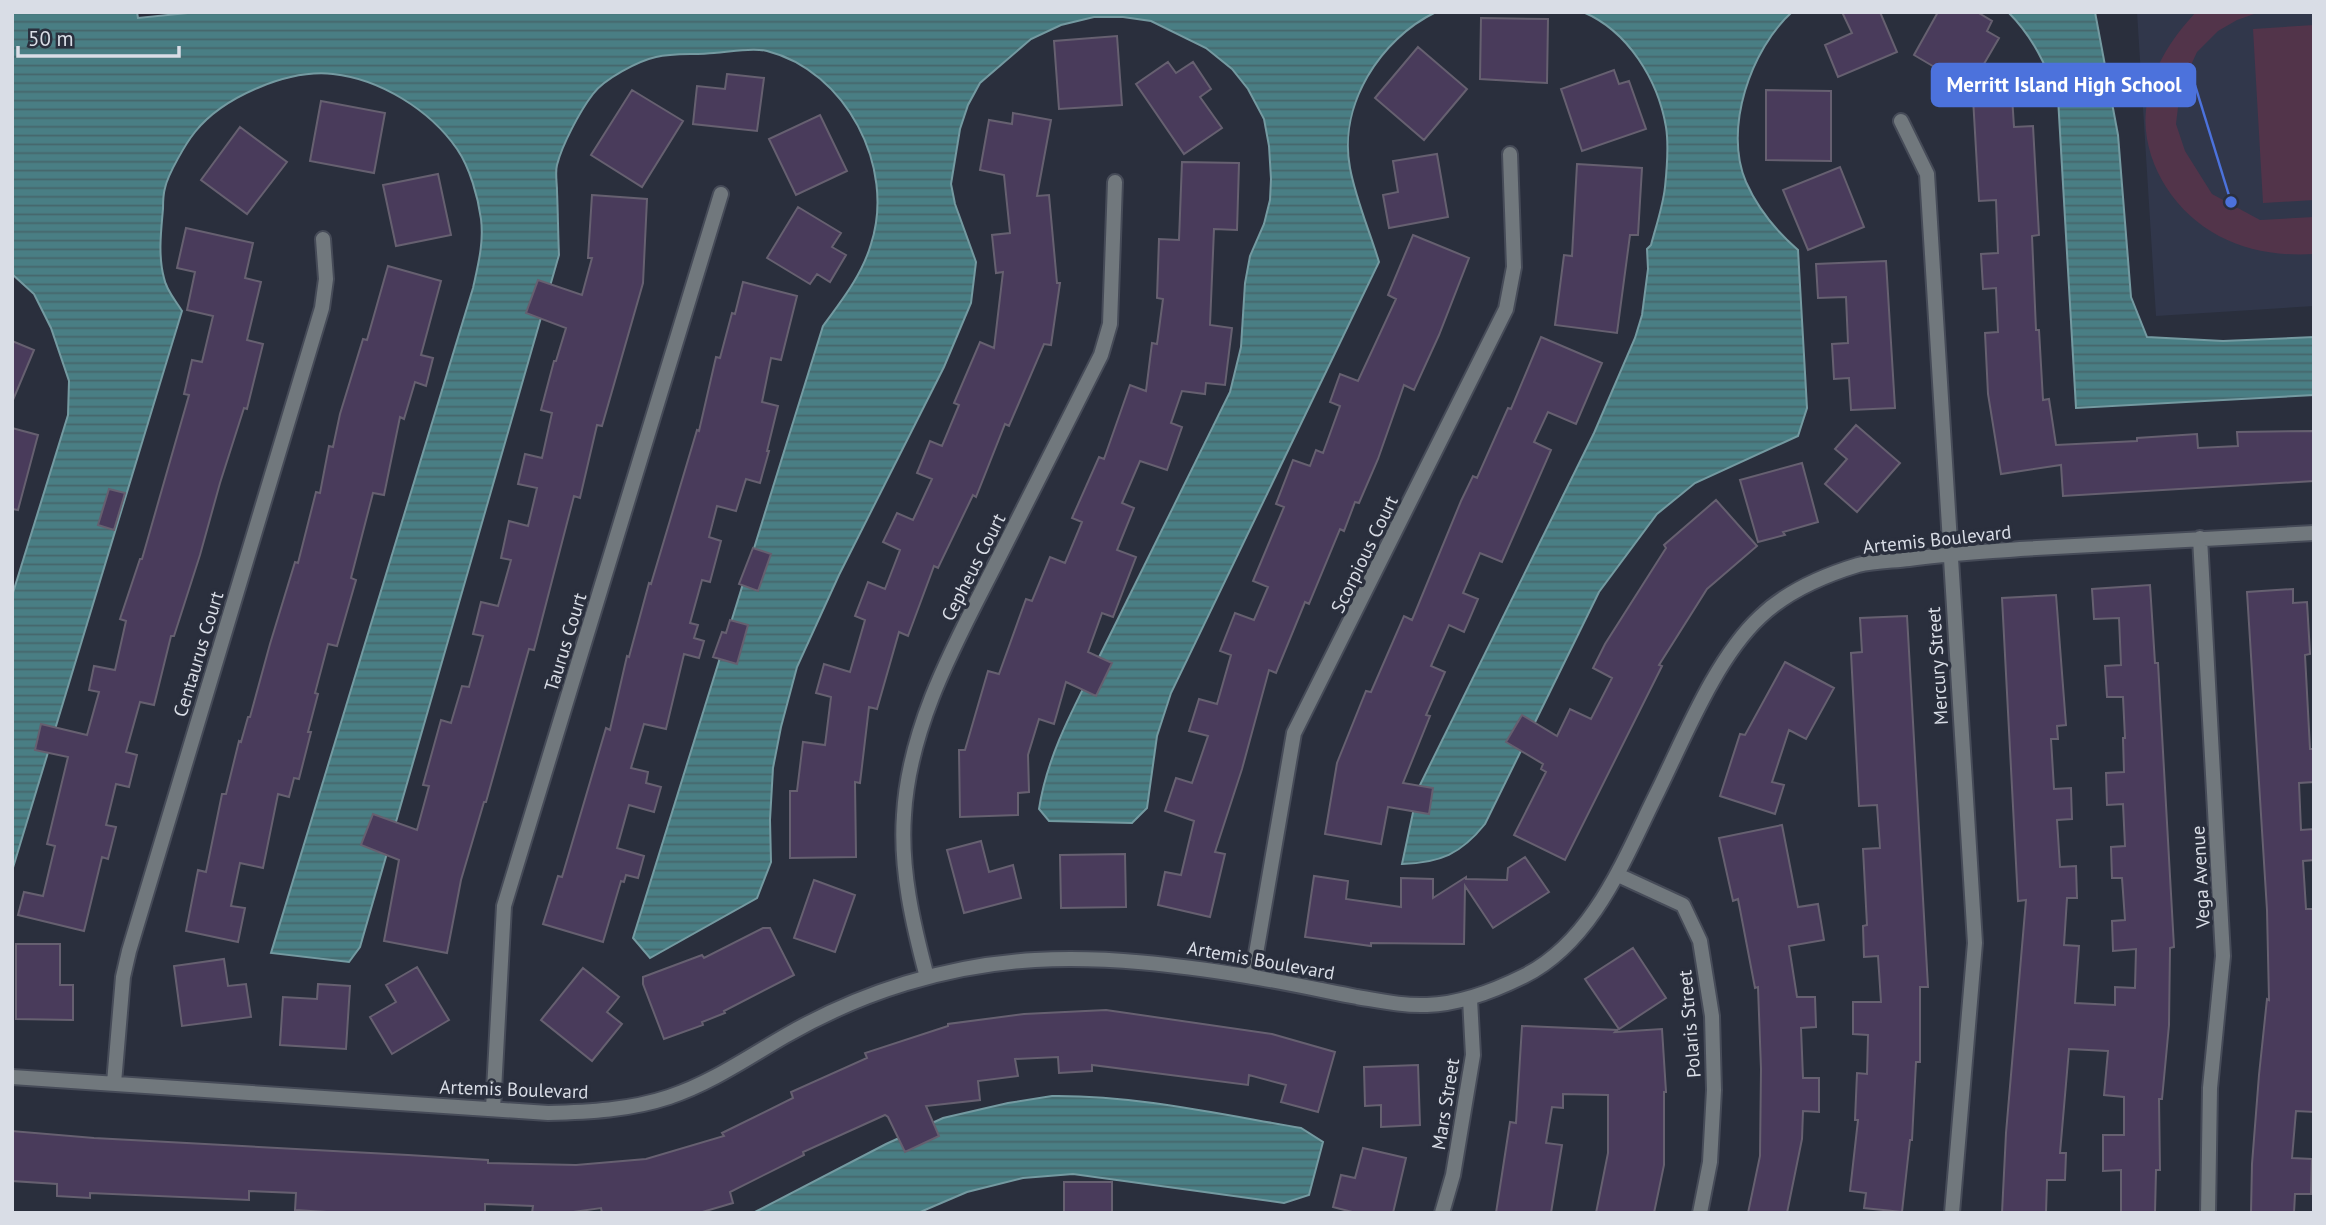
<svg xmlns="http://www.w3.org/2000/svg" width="2326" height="1225" viewBox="0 0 2326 1225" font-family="'PT Sans',sans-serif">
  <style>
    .built { fill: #31374b }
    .park { fill: #52344a }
    .water { fill: url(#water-rules); stroke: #749aa1; stroke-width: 2 }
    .building { fill: #493b5b; stroke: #666070; stroke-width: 2 }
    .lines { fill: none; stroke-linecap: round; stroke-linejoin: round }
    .minor-casing { stroke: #464b58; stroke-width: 18 }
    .minor { stroke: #71787d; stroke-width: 14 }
    .labels { text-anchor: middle; stroke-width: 7; stroke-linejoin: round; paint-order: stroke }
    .street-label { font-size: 19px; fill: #d9dde6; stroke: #2a2f3d }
    .leader { fill: none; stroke: #4c72dc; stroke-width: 2.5 }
    .callout-dot { fill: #4c72dc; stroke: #2a2f3d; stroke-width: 2.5 }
    .callout { fill: #4c72dc; stroke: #4c72dc; stroke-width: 2.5 }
    .callout-label { font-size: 21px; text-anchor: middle; font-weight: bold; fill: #fff }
  </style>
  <defs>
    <pattern id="water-rules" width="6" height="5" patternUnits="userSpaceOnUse" patternTransform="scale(1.75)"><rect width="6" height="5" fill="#497e84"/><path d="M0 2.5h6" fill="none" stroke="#46666b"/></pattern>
  </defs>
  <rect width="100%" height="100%" fill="#2a2f3d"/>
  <!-- built -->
  <path class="built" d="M2137,12h177v294l-158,10z"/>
  <!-- park -->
  <path class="park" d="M2196,12h79l-18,1 -20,7 -19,11 -21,21 -11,24 -7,23 -3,25 9,27 27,43 48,26 54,-3v37c-60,4 -115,-16 -148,-67 -14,-22 -23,-50 -20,-77 3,-38 25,-71 50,-98z
    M2314,25v175l-51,3 -10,-174z"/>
  <!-- water -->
  <path class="water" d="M12,12h125l1,6 60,-6h1238c-56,27 -98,93 -86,156 6,32 20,64 29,94l-208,431 -14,43 -10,72 -15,15 -83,-2 -10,-12c9,-60 42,-114 68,-168 41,-83 82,-166 123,-249l11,-45 4,-64 5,-27 14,-32 6,-24 1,-21 -2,-33 -5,-27 -16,-30 -16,-20 -26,-21 -55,-27 -28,-4h-29l-33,8 -30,14 -51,44 -12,22 -8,24 -9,55 4,20 21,58 -5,41 -27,64 -105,208 -42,92 -16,60 -8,41 -3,52 1,42 -14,36 -107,60 -17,-20 190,-612c19,-26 39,-51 48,-82 25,-77 -25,-173 -104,-193 -15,-4 -37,1 -53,2 -19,2 -40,0 -58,4 -18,4 -52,22 -63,37 -13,17 -31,51 -36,71 -2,8 0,18 0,26 1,22 1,43 2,64l-199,692 -11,15 -78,-9 202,-665c5,-23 11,-45 8,-69 -3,-22 -11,-51 -24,-70 -27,-39 -77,-70 -124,-75 -45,-5 -110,23 -138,58 -9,11 -27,42 -30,56 -2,7 -2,14 -2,21 -2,22 -5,47 1,69 2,12 12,23 18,33l-170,560v-275l56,-181 1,-34 -18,-53 -17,-34 -22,-20z
    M1583,12h209c-41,37 -69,117 -46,170 12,27 30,49 52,68l9,158 -9,28 -103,47 -38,31 -58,78 -114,232c-24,30 -45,39 -83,40l16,-75 176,-356 41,-95 7,-23 6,-46 -1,-20 4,-4c5,-19 12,-39 14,-58 2,-19 4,-41 1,-60 -8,-47 -38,-96 -83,-115z
    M2008,12h87l23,123 13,162 16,40 76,4 91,-4v58l-238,13 -18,-310c-12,-33 -25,-61 -50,-86z
    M1052,1096c83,-1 167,18 249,32l22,14 -14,53 -25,8 -211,-29 -50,4 -56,14 -49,21h-165l133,-69 57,-26 65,-15z"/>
  <!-- building -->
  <path class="building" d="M1842,12h38l17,40 -59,25 -13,-32 27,-12z
    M1938,12h39l15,9 -5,10 12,7 -29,50 -56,-33z
    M1481,18l67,1 -1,64 -67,-4z
    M1117,36l5,69 -63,4 -5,-68z
    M1418,47l49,42 -43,51 -49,-42z
    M1168,62l8,11 17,-11 18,27 -11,8 22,31 -38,26 -48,-70z
    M1614,70l5,14 10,-3 17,48 -64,22 -21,-62z
    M727,74l37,4 -7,53 -64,-7 4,-38 28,3z
    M632,90l51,31 -41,66 -51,-32z
    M1766,90l65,1v70l-65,-1z
    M2012,96l2,31 19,-1 6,109 -7,1 4,94h3l4,70 6,-1 7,46 81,-4v-3l60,-4 1,14 40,-2 -1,-14 77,-1v50l-251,15 -2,-31 -60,9 -13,-80 -3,-61 13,-1 -2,-44 -13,1 -2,-35 17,-1 -2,-53 -17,1 -6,-103z
    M321,101l64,12 -11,60 -64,-12z
    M1013,113l38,7 -14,76 12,-1 8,88h3l-9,62 -7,-1 -35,82 -4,-2 -29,73 -3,-2 -35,73 -4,-2 -26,70 -9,-4 -22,77 -8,-2 -9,76 -5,-1 1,75 -66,1v-67h7l6,-49 22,3 6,-48 -15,-4 8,-29 26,8 15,-52 -10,-4 13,-34 17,7 15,-39 -17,-8 14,-29 16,7 19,-41 -15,-6 13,-32 12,5 17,-41 -5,-2 26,-61 14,6 9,-76 -7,1 -4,-38 18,-2 -6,-58 -24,-5 9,-50 23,4z
    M820,115l27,56 -51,24 -27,-56z
    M240,127l47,35 -40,52 -46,-34z
    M1437,154l11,63 -59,11 -6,-33 15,-3 -5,-31z
    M1182,162l57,1 -2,67 -23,-1 -4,96 22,3 -7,57 -19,-2 -1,11 -23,-3 -11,32 11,4 -15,43 -27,-9 -18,42 12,5 -17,42 19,7 -23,60 -11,-4 -14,39 24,11 -16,33 -30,-14 -12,42 -15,-5 -11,36 1,37 -11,1v22l-58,2 -1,-67h6l23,-79 11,3 27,-75 6,2 18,-44 15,6 17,-41 -10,-4 27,-61 5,2 26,-74 16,6 6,-48 5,1 6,-45 -6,-1 2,-59 20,1z
    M1577,164l65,4 -4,67h-8l-13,98 -62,-8 9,-70 8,1z
    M1840,167l24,60 -56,23 -25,-60z
    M438,174l13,61 -55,11 -13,-61z
    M592,195l55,4 -4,84 -41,143 -5,-1 -17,73 -6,-2 -40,154 -5,-1 -43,153h-2l-23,78 -14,73 -63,-12 15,-81 -38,-15 12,-31 44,16 12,-44 -6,-1 18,-65 10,3 11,-37 7,1 14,-51 -10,-2 8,-32 17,4 13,-46 -10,-2 8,-37 19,5 9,-38 -19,-4 7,-30 17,4 10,-45 -11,-3 13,-49h2l10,-33 -40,-15 12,-33 44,15 10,-37h-4z
    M798,207l43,26 -9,14 14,8 -16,27 -13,-8 -7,10 -43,-26z
    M186,228l67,15 -8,35 16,4 -14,58 16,4 -16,65 -3,-1 -24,75 -20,72 -26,81h-3l-17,69 -14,-3 -14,50 11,3 -8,32 -13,-3 -10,41 10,2 -8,32 -6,-2 -18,74 -66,-16 6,-23 19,4 12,-50 -8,-2 21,-87 -33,-7 6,-26 46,11 12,-43 -10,-2 5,-24 21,4 11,-49 -6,-2 20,-60h2l47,-164 -5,-1 8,-34 10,2 11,-46 -26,-6 8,-38 -18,-4z
    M1413,235l56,23 -30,77 -25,55 -10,-5 -26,74 -19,44 -4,-1 -11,29 -4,-2 -31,75 -4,-2 -29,71 -7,-3 -27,99 -27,83 10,2 -15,63 -52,-12 7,-33 16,3 13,-54 -29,-10 11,-33 16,5 16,-47 -19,-5 10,-32 18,5 14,-49 -11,-4 15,-38 19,7 14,-33 -15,-6 31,-74 -8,-3 17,-44 17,6 6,-16 7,3 17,-47 -10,-4 10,-28 18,7 38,-82 -8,-4z
    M1886,261l9,147 -44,2 -2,-32 -15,1 -2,-35 16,-1 -2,-46 -28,1 -2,-34z
    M388,266l53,15 -20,74 12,3 -7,28 -11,-4 -11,37 -4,-2 -16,78 -11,-2 -22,85 5,2 -19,66 -9,-2 -13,49 3,1 -10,38h3l-12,47 -5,-1 -5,19 -11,-3 -15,74 -23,-5 -9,43 14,2 -7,34 -52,-11 12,-61 8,2 16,-78h4l13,-53 2,1 7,-25h2l20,-73 25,-82 3,1 18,-71 4,1 9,-47 4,1 7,-33 23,-75 4,1z
    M743,282l54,14 -16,64 -10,-2 -9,44 16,4 -11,45h2l-9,32 -14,-4 -10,32 -19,-5 -8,31 12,4 -11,41 -8,-2 -12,43 8,2 -4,13 10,3 -5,17 -15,-4 -18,75 -22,-5 -13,44 17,4 -2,11 15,4 -7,25 -25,-7 -12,43 27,8 -6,22 -12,-3 -2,7 -3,-1 -18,61 -60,-18 15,-48 4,1 44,-149 4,2 17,-74 2,1 20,-74 2,1 46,-154 2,1 17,-74 4,1 12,-45 3,1z
    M1541,337l61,26 -26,61 -28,-12 -14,30 17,8 -49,112 -22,-9 -17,40 15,6 -14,33 -15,-7 -18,41 14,6 -19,43 4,1 -27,67 30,5 -4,26 -41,-7 -7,37 -56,-10 12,-71 29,-72 5,1 33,-76 8,4 49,-119 12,-25 4,2 31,-70 3,1z
    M12,341l22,9 -21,50h-1z
    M1856,425l44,38 -43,49 -32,-28 22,-25 -12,-10z
    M12,428l26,7 -20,75 -6,-1z
    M1802,463l16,59 -35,10 2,3 -27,7 -18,-62z
    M109,489l16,4 -11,37 -16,-5z
    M1716,500l41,46 -50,43 -48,76 3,1 -97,194 -51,-25 32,-63 -5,-3 2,-5 -37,-22 16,-27 35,21 13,-27 21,10 21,-41 -19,-10 12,-24 61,-96 -2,-3z
    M753,548l18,6 -13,37 -19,-7z
    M2150,585l5,78h3l16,284 -4,1 -1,77 -7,74h-3l1,71h-4l-1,43h-34v-43l-18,1v-36h21v-38l-20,-2 4,-44 -39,-2 -9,104h6l-1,27h-18l-1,33h-44l4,-80 20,-233 -8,1 -16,-303 54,-3 10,130 -9,1 1,13h-7l3,50 17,-1 1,31 -15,1 3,47 16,-1 1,32h-10l-3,47 15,1 -4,57 40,2v-18l20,1 1,-39 -23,2 -1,-30 13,-1 -3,-42h-10l-1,-31 14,-1 -2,-42 -16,1 -1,-32 18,-1 -1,-34h2l-2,-41h-16l-2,-31 16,-1 -2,-47 -25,1 -2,-30z
    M2293,589v14l14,-1 3,52 -5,1 5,94h4v33l-15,1 2,47 13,-1v31l-11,1 3,48h8v203l-18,-1 -4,47 20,1 -1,35h-16l-1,19h-43l1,-49 7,-89 8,-76 2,1 -2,-90 -20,-318z
    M1907,616l21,371h-8v75h-4l-4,78h-2l-8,72 -38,-4 2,-15 -16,-2 8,-71h-3l2,-47 10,1 1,-39 -15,-1v-32h28l-3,-46 -14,1 -1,-31 4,-1 -4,-76 17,-1 -3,-43 -18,1 -8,-153 11,-1 -2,-34z
    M730,620l18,5 -11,39 -24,-7 9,-25 4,1z
    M1785,662l49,26 -28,51 -17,-9 -17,52 12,3 -9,29 -55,-18 20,-62 5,1z
    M1782,825l16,82 20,-3 6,36 -35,6 8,51h18l1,30 -15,1 2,50h16v34l-16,-1 -1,28 -15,74h-39l12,-57 1,-87 -3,-82 -3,1 -17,-89 -5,2 -14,-63z
    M981,841l8,31 24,-7 8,33 -57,15 -17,-63z
    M1125,854l1,53 -65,1 -1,-53z
    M1525,857l24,35 -56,36 -28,-42 -1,58 -93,-1v3l-66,-9 9,-61 34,5 -2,18 55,8v-29l32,1v19l33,-21v2l41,1 1,-12z
    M814,880l41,15 -20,57 -41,-14z
    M763,928h7l24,47 -70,36 1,2 -23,9 1,3 -39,14 -21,-55v-7l59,-22 2,3z
    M16,944h44v41h13v35l-57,-1z
    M1633,948l33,50 -47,31 -34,-50z
    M224,959l4,27 18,-2 5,33 -69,9 -8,-60z
    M417,967l32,53 -57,34 -22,-37 26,-15 -10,-17z
    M583,968l36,29 -12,15 15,12 -30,37 -51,-41z
    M318,984l32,2 -4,63 -66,-4 3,-48 34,2z
    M1106,1010l166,24 63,18 -17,60 -37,-10 5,-17 -37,-10 -1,10 -156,-20v6l-33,2 -1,-16 -43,2 3,17 -40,5 2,19 -54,6 13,30 -34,16 -17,-35 -3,-2 -82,37 1,3 -74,37 3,11 -34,10h-97l-1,-5 -35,5h-34l1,-7 -48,-2v9h-142l-48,-3 1,-17 -47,-2v9l-159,-7v5l-33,-2v-12l-45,-3v-50l82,7 314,17 80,5v3l88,2 70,-6 78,-23 -2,-3 71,-35 -2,-6 76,-34 -2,-5 83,-27v-2l76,-10z
    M1522,1026l95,4 -2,2 47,-3 4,63h-2v73l-10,48h-58l12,-60v-58l-45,-1v14l-11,-1 -6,36 16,2 -11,68h-55l14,-91 6,1z
    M1418,1065l2,60 -39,2v-22l-16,1 -1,-39z
    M1363,1148l43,10 -13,55h-37l-23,-6 8,-32 14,3z
    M1064,1182h48v31h-48z"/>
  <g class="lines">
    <!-- minor casing -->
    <g class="minor-casing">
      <path id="minor" d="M1901,121l26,53 48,769 -23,270
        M2200,538l23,418 -13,132 -2,125
        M1618,875l65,30 17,36 12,75 2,74 -4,72 -10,51
        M927,977c-14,-52 -27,-108 -23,-162 5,-90 52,-173 92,-252 35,-69 70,-139 105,-208l9,-31 5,-142
        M1252,977l42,-244 212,-424 8,-42 -4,-113
        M12,1077l536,36c41,-1 82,-3 121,-16 42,-14 78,-39 116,-61 76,-44 162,-71 250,-76 72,-4 142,5 212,16 37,6 74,14 110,21 24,4 46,9 70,8 34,-1 67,-14 97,-29 70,-35 101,-119 134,-185 27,-55 58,-133 102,-174 26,-25 65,-42 98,-52 16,-4 34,-4 51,-6 37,-5 74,-7 111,-10 98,-6 196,-11 294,-16
        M114,1083l9,-106 6,-26 193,-643 4,-29 -3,-40
        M493,1109l11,-203 217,-712
        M1442,1213l11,-38 20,-120 -3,-56"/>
    </g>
    <!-- minor -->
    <use href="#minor" class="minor"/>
  </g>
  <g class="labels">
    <!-- street labels -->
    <g class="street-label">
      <text transform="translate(1937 539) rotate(-6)" y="7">Artemis Boulevard</text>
      <text transform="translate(1364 554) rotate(-64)" y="7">Scorpious Court</text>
      <text transform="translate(973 567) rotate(-63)" y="7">Cepheus Court</text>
      <text transform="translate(565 642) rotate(-73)" y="7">Taurus Court</text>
      <text transform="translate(198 654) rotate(-73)" y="7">Centaurus Court</text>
      <text transform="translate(1937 666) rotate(-94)" y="7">Mercury Street</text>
      <text transform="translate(2200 877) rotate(-93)" y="7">Vega Avenue</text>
      <text transform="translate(1261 960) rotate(10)" y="7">Artemis Boulevard</text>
      <text transform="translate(1689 1024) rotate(-95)" y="7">Polaris Street</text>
      <text transform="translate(514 1089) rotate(2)" y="7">Artemis Boulevard</text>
      <text transform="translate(1445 1104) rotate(-81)" y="7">Mars Street</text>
    </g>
  </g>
  <!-- callouts -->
  <path class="leader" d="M2231 202L2195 85"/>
  <circle class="callout-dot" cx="2231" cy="202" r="7"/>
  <rect class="callout" x="1932" y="64" width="263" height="42" rx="7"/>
  <g class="callout-label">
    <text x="2064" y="92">Merritt Island High School</text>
  </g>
  <!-- border -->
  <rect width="2326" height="1225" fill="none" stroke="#d9dde6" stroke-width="28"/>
  <!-- scale -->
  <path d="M18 46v10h161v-10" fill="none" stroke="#d9dde6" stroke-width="3.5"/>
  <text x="28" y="46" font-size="21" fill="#d9dde6" stroke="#2a2f3d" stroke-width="5" paint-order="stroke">50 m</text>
</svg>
